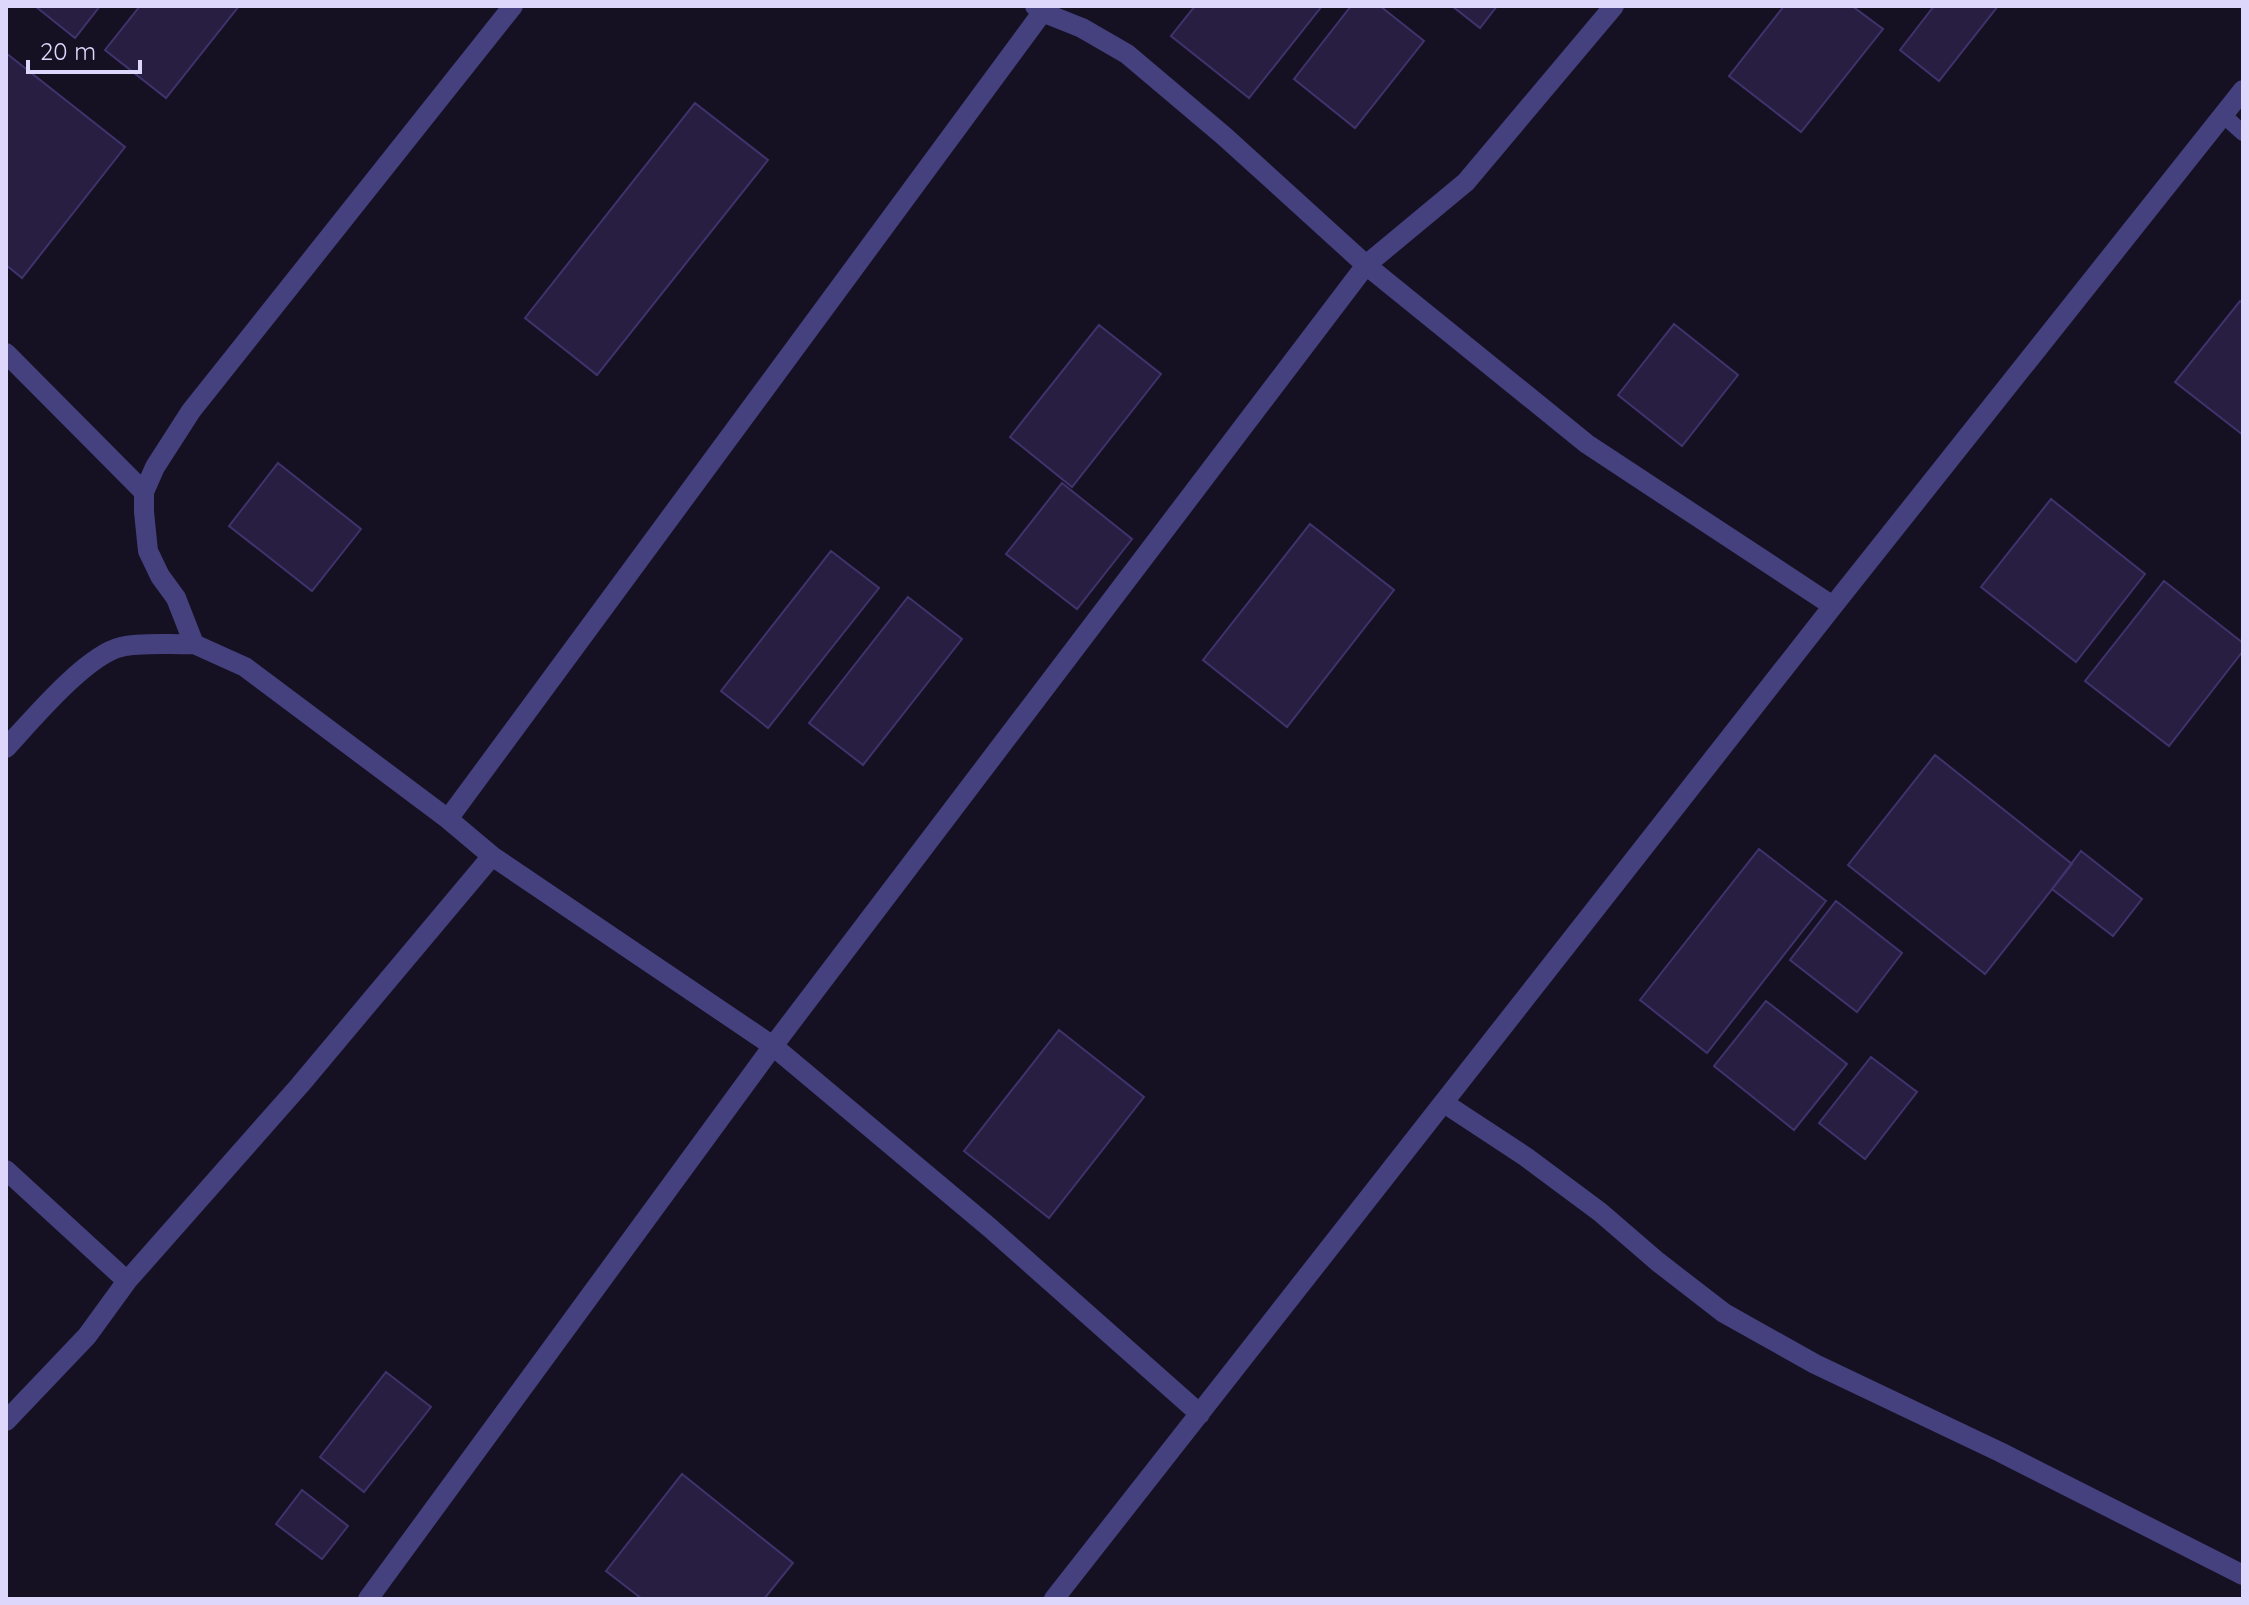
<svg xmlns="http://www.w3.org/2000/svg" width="2249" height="1605" viewBox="0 0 2249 1605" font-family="Quicksand,sans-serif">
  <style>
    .building { fill: #271e42; stroke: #40336c; stroke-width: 2 }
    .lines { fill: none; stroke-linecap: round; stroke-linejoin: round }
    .lane { stroke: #45407e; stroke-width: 16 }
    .street { stroke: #45407e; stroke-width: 20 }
  </style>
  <rect width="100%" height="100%" fill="#151123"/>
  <!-- building -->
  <path class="building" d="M35,6h65l-25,32z
    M140,6h99l-73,92 -61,-48z
    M1195,6h127l-73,92 -78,-62z
    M1351,6h29l44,35 -69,87 -61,-49z
    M1452,6h45l-17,22z
    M1784,6h68l31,23 -82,103 -72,-56z
    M1934,6h64l-59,75 -39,-31z
    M6,53l119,94 -103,131 -16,-13z
    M695,103l73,57 -171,215 -72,-57z
    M2240,301l3,2v132l-68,-53z
    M1674,324l64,51 -56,71 -64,-51z
    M1099,325l62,49 -89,113 -62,-50z
    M278,463l83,66 -49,62 -83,-65z
    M1062,483l70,56 -55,70 -71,-55z
    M2051,499l94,75 -69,88 -95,-75z
    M1310,524l84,66 -107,137 -84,-67z
    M831,551l48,37 -111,140 -47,-37z
    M2164,581l79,62v8l-74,95 -84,-65z
    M908,597l54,42 -99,126 -54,-42z
    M1935,755l137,109 -87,110 -137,-109z
    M1759,849l67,52 -119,152 -67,-53z
    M2081,851l61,48 -29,37 -61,-47z
    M1836,901l66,52 -45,59 -67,-52z
    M1766,1001l81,63 -53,66 -80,-64z
    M1059,1030l85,67 -95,121 -85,-67z
    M1871,1057l46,35 -52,67 -46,-36z
    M386,1372l45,35 -67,85 -44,-35z
    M682,1474l111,89 -29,36h-122l-36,-28z
    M302,1490l46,36 -26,33 -46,-35z"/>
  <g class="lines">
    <!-- lane -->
    <path class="lane" d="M2223,115l20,18"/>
    <!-- street -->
    <path class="street" d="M513,6l-322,405 -36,56 -11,25v20l4,39 12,25 16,22 18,46 51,23 203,152 44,37 281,190 216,181 211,187
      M1035,6l7,6 40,16 45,26 97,82 142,129 221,179 246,162
      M6,353l138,139
      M6,748c25,-27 80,-93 115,-101 20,-5 51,-2 73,-3
      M448,819l599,-813
      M1444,1103l82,54 74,55 58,50 66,51 91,51 185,88 243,123
      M6,1170l121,111
      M6,1421l81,-85 40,-55 173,-196 192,-229
      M368,1599l405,-553 593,-781 100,-83 148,-176
      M1054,1599l779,-993 410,-516"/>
  </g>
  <!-- border -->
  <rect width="2249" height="1605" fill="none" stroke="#dcd7fb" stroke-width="16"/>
  <!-- scale -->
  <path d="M28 60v12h112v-12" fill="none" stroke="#dcd7fb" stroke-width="4"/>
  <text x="40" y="60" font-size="24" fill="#dcd7fb" stroke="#151123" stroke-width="6" paint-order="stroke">20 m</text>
</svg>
